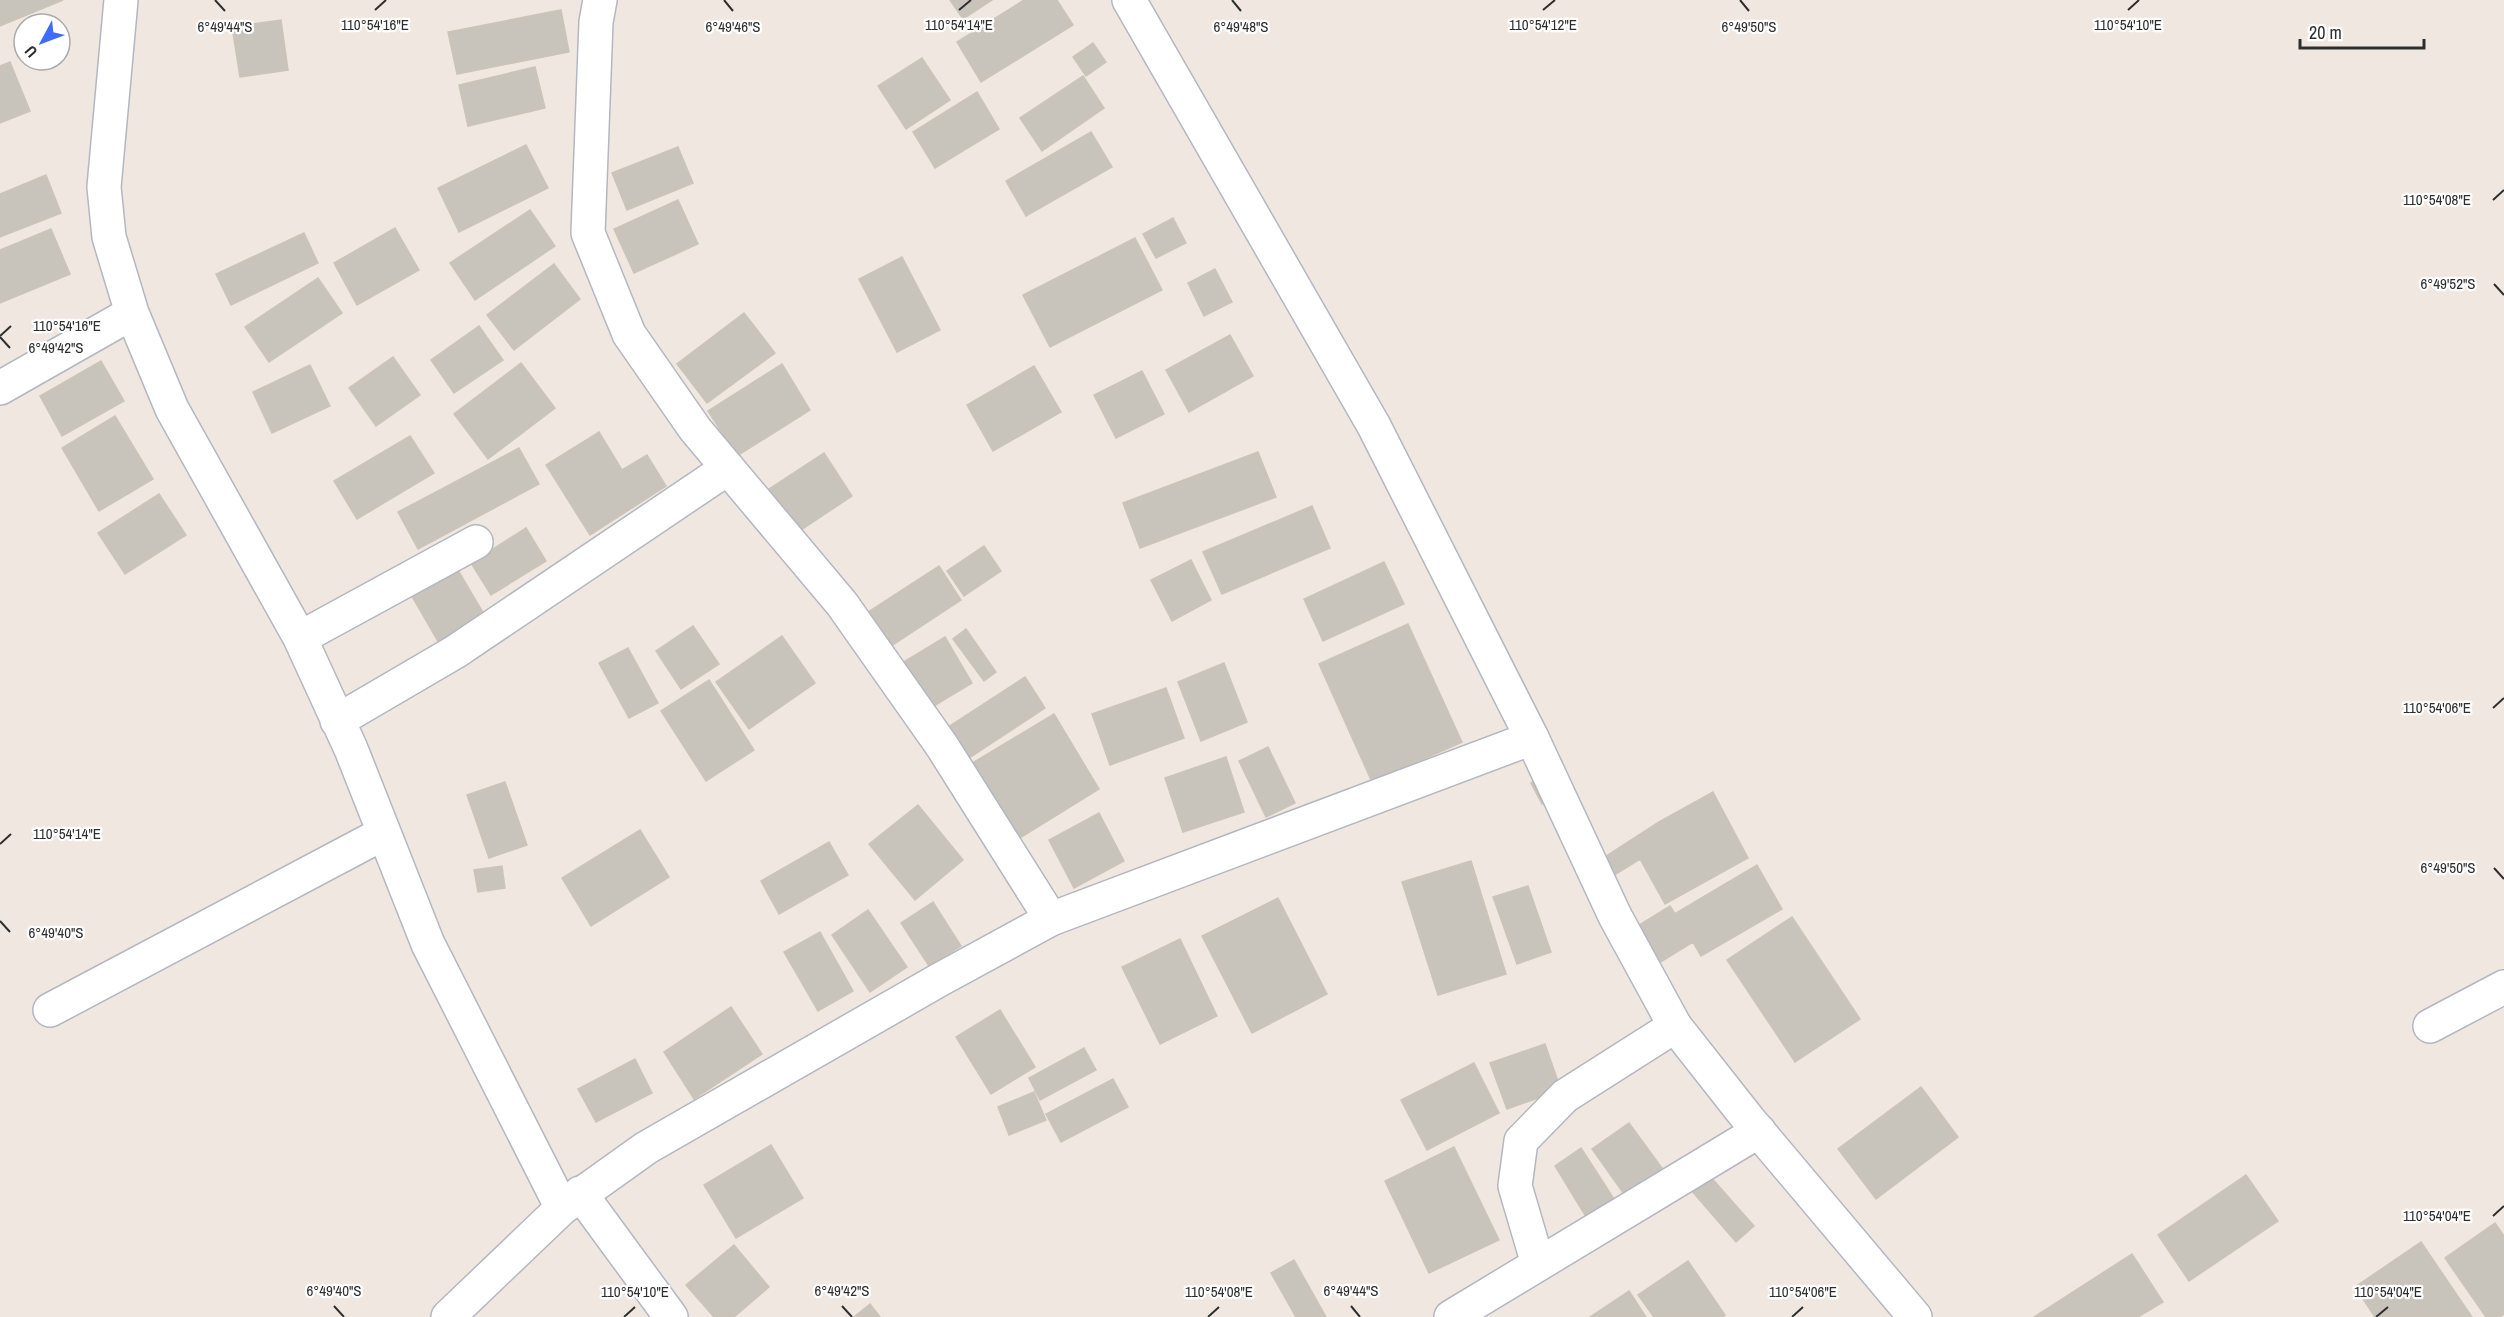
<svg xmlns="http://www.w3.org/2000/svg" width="2504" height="1317" viewBox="0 0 2504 1317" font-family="'Archivo Narrow',sans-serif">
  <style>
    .building { fill: #c8c3bb; stroke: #ccc4b8; stroke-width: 1.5 }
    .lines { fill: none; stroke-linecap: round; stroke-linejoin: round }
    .minor-casing { stroke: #b4b7c2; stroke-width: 36 }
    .secondary-casing { stroke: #b4b7c2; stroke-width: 36 }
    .minor { stroke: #fff; stroke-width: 33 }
    .secondary { stroke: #fff; stroke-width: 33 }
    .ticks { fill: none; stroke: #2e2e2e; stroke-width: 2 }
    .ticks-label { font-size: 15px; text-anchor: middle; fill: #2e2e2e; stroke: #fff; stroke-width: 4.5; stroke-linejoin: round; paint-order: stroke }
  </style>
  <rect width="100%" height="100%" fill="#f0e8e0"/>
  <!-- building -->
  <path class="building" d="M0,0h63l-63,26z
    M950,0h42l-29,19z
    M1024,0h33l16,25 -92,57 -24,-40z
    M561,10l8,42 -112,22 -9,-42z
    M281,20l7,50 -48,7 -8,-50z
    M1093,43l13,19 -20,14 -13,-19z
    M922,58l28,42 -44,29 -28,-43z
    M10,62l20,49 -30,12v-57z
    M535,67l10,41 -77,18 -9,-41z
    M1083,76l21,32 -62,43 -22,-33z
    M977,92l22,37 -64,39 -22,-36z
    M1091,132l21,35 -86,49 -20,-35z
    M526,145l22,43 -89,44 -21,-44z
    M678,147l15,36 -66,27 -15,-37z
    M46,175l15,38 -61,24v-43z
    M678,200l20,44 -64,29 -20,-44z
    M530,210l25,36 -80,54 -25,-37z
    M1173,218l13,25 -30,15 -13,-24z
    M395,228l24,42 -62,35 -23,-42z
    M51,229l19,45 -70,29v-53z
    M304,233l14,30 -87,42 -15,-31z
    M1135,238l27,52 -112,57 -27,-52z
    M902,257l38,73 -43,22 -38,-73z
    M554,264l26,35 -66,51 -27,-35z
    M1215,269l17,33 -28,14 -16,-33z
    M318,278l24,35 -73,49 -24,-35z
    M744,313l31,40 -68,50 -30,-39z
    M479,326l24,34 -49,33 -23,-33z
    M1230,335l23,41 -64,36 -23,-42z
    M393,357l27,38 -44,31 -27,-38z
    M101,361l23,40 -62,35 -22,-40z
    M521,363l34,45 -67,51 -34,-45z
    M782,364l28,46 -73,46 -29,-45z
    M310,365l20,41 -58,27 -19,-41z
    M1034,366l27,46 -68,39 -26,-46z
    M1142,371l22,43 -48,24 -22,-43z
    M115,416l38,63 -54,32 -37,-63z
    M599,432l23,38 25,-15 19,31 -76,49 -44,-70z
    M410,436l24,37 -77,46 -23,-38z
    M519,448l20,36 -121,65 -20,-37z
    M1258,452l18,45 -136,51 -17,-45z
    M824,453l28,43 -57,38 -29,-43z
    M159,494l27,41 -61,39 -27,-41z
    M1312,506l18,42 -108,46 -19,-42z
    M526,528l20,33 -55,34 -20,-32z
    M984,546l17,25 -37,25 -17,-25z
    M1191,560l20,40 -39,21 -21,-41z
    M1384,562l20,42 -81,37 -19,-42z
    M455,565l30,51 -46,27 -29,-50z
    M939,566l22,34 -79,52 -23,-34z
    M1408,624l54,118 -90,40 -53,-118z
    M693,626l26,38 -38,25 -25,-38z
    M966,629l30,43 -12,9 -31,-42z
    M782,636l33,47 -66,46 -33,-47z
    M945,637l27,46 -48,29 -27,-46z
    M628,648l30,55 -29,15 -30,-55z
    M1224,663l23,59 -46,19 -23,-59z
    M1025,677l20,31 -85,56 -21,-31z
    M709,680l45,70 -48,31 -45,-70z
    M1166,688l18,50 -74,27 -18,-51z
    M1054,714l45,75 -84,52 -46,-76z
    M1268,747l27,56 -29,14 -27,-56z
    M1226,757l18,55 -61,20 -18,-54z
    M1542,776l12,21 -12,7 -11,-21z
    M505,782l22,63 -38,13 -22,-63z
    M1713,792l35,66 -83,46 -25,-45 -32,20 -11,-17 62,-40z
    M918,805l45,55 -48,40 -46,-56z
    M1099,813l25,48 -50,27 -25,-48z
    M640,830l29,47 -78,49 -29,-48z
    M829,842l19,33 -69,39 -18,-33z
    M1471,861l35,113 -68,21 -36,-113z
    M1757,865l25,44 -81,47 -25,-43z
    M502,866l3,22 -27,4 -4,-22z
    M1528,886l23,66 -34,12 -24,-67z
    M1278,898l49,96 -75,39 -50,-97z
    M933,902l28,44 -32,20 -28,-43z
    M1670,906l23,36 -34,21 -23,-36z
    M868,910l39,57 -37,25 -38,-57z
    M1792,917l68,102 -65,43 -68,-102z
    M820,932l33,59 -35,20 -34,-59z
    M1180,939l37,77 -57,28 -38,-77z
    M731,1007l31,47 -68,45 -30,-47z
    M1000,1010l35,57 -44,27 -35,-57z
    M1545,1044l16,46 -54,19 -17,-46z
    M1084,1048l12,22 -56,30 -11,-22z
    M635,1059l17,34 -56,29 -18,-33z
    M1474,1063l25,50 -72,37 -26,-50z
    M1113,1079l15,28 -67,35 -15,-28z
    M1921,1087l37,50 -82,62 -38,-50z
    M1034,1092l12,28 -37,15 -11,-28z
    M1629,1123l33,45 -38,26 -32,-45z
    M771,1145l32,53 -67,40 -32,-53z
    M1454,1147l45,93 -70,33 -44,-92z
    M1581,1148l35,54 -28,18 -33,-54z
    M1709,1175l45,51 -18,16 -45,-52z
    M2246,1175l32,46 -89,60 -31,-46z
    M2495,1223l9,13v78l-4,3h-14l-41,-59z
    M2421,1242l51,75h-97l-20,-30z
    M734,1245l35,42 -35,30h-20l-28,-32z
    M2132,1254l31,48 -25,15h-104z
    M1294,1260l32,57h-30l-25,-44z
    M1688,1261l37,54 -3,2h-68l-16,-22z
    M1629,1291l17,26h-56z
    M870,1304l10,13h-26z"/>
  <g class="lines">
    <!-- minor casing -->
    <g class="minor-casing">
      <path id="minor" d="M121,0l-17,187 5,50 23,76 40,96 128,229 51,111 77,195 134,264
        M600,0l-4,22 -8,211 41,101 66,95 147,175 100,142 109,173
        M1129,0l245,426 158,312
        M0,388l132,-75
        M300,638l176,-96
        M337,721l118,-69 273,-184
        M50,1010l334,-177
        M2430,1026l74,-39
        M580,1193l91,124
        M1538,1264l-23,-78 6,-45 44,-45 110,-70
        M1451,1317l308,-186"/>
    </g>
    <!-- secondary casing -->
    <g class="secondary-casing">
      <path id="secondary" d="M448,1317l114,-109 84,-60 293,-168 112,-61 481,-181 83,178 60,110 74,94 166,197"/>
    </g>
    <!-- minor -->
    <use href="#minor" class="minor"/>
    <!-- secondary -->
    <use href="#secondary" class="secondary"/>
  </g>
  <!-- ticks -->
  <path class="ticks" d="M215,0l10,11M724,0l9,11M1232,0l9,11M1740,0l9,11M375,10l11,-10M959,10l12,-10M1543,10l12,-10M2128,10l11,-10M2493,200l11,-10M2494,284l10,11M0,336l11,-10M0,337l10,11M2493,708l11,-10M0,844l11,-10M2494,868l10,11M0,921l10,11M2493,1216l11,-10M334,1306l10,11M842,1306l10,11M1351,1306l9,11M624,1317l11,-10M1208,1317l11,-10M1792,1317l11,-10M2376,1317l12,-10"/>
  <g class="ticks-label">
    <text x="375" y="30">110°54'16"E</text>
    <text x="959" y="30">110°54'14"E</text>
    <text x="1543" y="30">110°54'12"E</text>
    <text x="2128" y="30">110°54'10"E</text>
    <text x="225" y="32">6°49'44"S</text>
    <text x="733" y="32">6°49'46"S</text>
    <text x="1241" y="32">6°49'48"S</text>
    <text x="1749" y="32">6°49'50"S</text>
    <text x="2437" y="205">110°54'08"E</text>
    <text x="2448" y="289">6°49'52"S</text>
    <text x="67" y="331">110°54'16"E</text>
    <text x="56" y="353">6°49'42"S</text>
    <text x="2437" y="713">110°54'06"E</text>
    <text x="67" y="839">110°54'14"E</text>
    <text x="2448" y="873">6°49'50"S</text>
    <text x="56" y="938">6°49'40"S</text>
    <text x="2437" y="1221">110°54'04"E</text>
    <text x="334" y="1296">6°49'40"S</text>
    <text x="842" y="1296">6°49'42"S</text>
    <text x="1351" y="1296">6°49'44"S</text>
    <text x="635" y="1297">110°54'10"E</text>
    <text x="1219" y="1297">110°54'08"E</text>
    <text x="1803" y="1297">110°54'06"E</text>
    <text x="2388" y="1297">110°54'04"E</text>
  </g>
  <!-- north arrow -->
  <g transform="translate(42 42) rotate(229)"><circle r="28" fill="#ffffff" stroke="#ababab" stroke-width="1.5"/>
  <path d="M0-4.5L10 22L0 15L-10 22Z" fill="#3e6cff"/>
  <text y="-9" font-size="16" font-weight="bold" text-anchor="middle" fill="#2e2e2e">U</text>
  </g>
  <!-- scale -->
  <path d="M2300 39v9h124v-9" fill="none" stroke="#2e2e2e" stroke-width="3"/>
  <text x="2309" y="39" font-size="18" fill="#2e2e2e" stroke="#ffffff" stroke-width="4.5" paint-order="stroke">20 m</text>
</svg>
